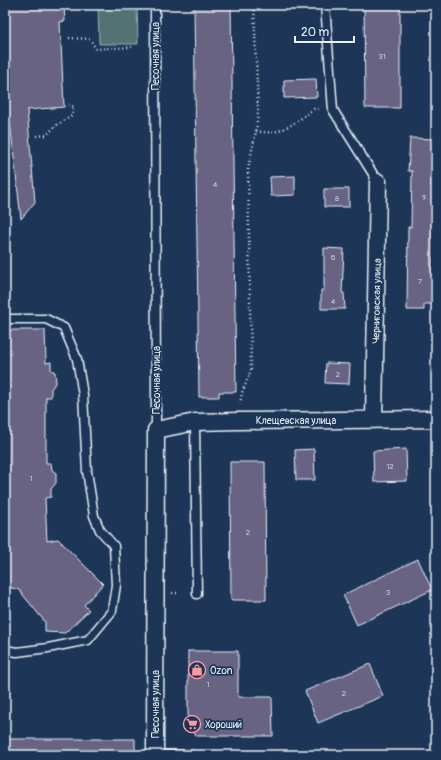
<svg xmlns="http://www.w3.org/2000/svg" width="441" height="760" viewBox="0 0 441 760" font-family="Pangolin,sans-serif">
  <style>
    .green { fill: #527373; stroke: #9db2b6 }
    .building { fill: #676482; stroke: #e8f1f8 }
    .lines { fill: none; stroke-linecap: round; stroke-linejoin: round }
    .lane-casing { stroke: #e8f1f8; stroke-width: 11 }
    .street-casing { stroke: #e8f1f8; stroke-width: 19 }
    .path { stroke: #e8f1f8; stroke-width: 2.5; stroke-dasharray: 1 3; stroke-linecap: butt }
    .lane { stroke: #1d3557; stroke-width: 8 }
    .street { stroke: #1d3557; stroke-width: 16 }
    .labels { text-anchor: middle; stroke-width: 3.5; stroke-linejoin: round; paint-order: stroke }
    .number-label { font-size: 8px; fill: #c8ceda }
    .street-label { font-size: 10px; fill: #e8f1f8; stroke: #1d3557 }
    .poi-label { font-size: 10px; fill: #e8f1f8; stroke: #1d3557; text-anchor: start }
  </style>
  <rect width="100%" height="100%" fill="#1d3557"/>
  <filter id="ink" filterUnits="userSpaceOnUse"><feTurbulence type="fractalNoise" baseFrequency=".025" numOctaves="2"/><feDisplacementMap in="SourceGraphic" scale="8" xChannelSelector="R" yChannelSelector="G"/><feConvolveMatrix kernelMatrix="1 2 1 2 8 2 1 2 1" color-interpolation-filters="sRGB"/></filter>
  <g filter="url(#ink)">
    <!-- green -->
    <path class="green" d="M98,5h39l1,39h-39z"/>
    <!-- building -->
    <path class="building" d="M5,5h59l1,16 -5,1 4,85 -37,3 8,92 -14,17 -16,-141z
      M194,5h37l5,387h-17v5h-20z
      M364,5h36v103h-35z
      M316,79l1,18 -33,1v-18z
      M410,138l24,1 -3,47h5v72h-3v46h-9v6h-17l1,-83h3l1,-56h-4z
      M295,176v19l-24,1 -1,-19z
      M324,189h25v18h-25z
      M324,248l20,1 -2,44h2l1,16h-24v-19h3z
      M5,330h40l1,33 5,-1v8l4,2 1,10 -5,7v8h-5v66h5l1,7 4,3v10l-5,6v8l-6,1 2,43 11,-2 45,45 -19,21 5,5 -24,23 -20,-1v-10l-26,-32 -14,-4z
      M326,363l24,1 -1,20 -24,-1z
      M314,449l1,31h-19l-1,-30z
      M406,449l1,32 -33,1 -1,-31z
      M230,462h35l1,138h-35z
      M418,559l14,31 -75,35 -14,-30z
      M188,651h50v46h34l1,39h-76l-9,-8z
      M370,664l13,32 -65,27 -13,-32z
      M5,739h130v16h-130z"/>
    <g class="lines">
      <!-- lane casing -->
      <g class="lane-casing">
        <path id="lane" d="M155,5l1,425
          M325,5l8,105 45,72
          M5,319h41l18,9 13,31 6,36 4,76 7,45 6,14 14,16 2,39 -4,26 -24,29 -40,8 -31,4 -12,-2
          M195,422l2,172
          M165,755h27"/>
      </g>
      <!-- street casing -->
      <g class="street-casing">
        <path id="street" d="M374,420l4,-238
          M155,755l1,-325 39,-8 43,-1 198,-2"/>
      </g>
      <!-- path -->
      <path class="path" d="M69,38l21,1 6,10 36,-2
        M256,131c25,6 39,-9 58,-22h5
        M37,136l10,-1 8,-9 17,-10 2,-9 -5,-2
        M240,404l2,-11 9,-23 -3,-201 8,-38 2,-19 -4,-107
        M172,593h8"/>
      <!-- lane -->
      <use href="#lane" class="lane"/>
      <!-- street -->
      <use href="#street" class="street"/>
    </g>
  </g>
  <!-- icons -->
  <defs>
    <g id="shop-ring" transform="scale(0.9)"><circle r="9.5" fill="#1d3557" stroke="#ff9aa2" stroke-width="1.5"/><path d="M-5-2.5h2.3a2.7 3.5 0 0 1 5.4 0H5L5.5 6h-11ZM-1.5-2.5h3a1.5 2.3 0 0 0-3 0Z" fill="#ff9aa2"/></g>
    <g id="supermarket-ring" transform="scale(0.9)"><circle r="9.5" fill="#1d3557" stroke="#ff9aa2" stroke-width="1.5"/><path d="M-6-5.5h2.5l.6 2H6L4.5 2H-2.5L-4.4-4H-6ZM-1.5 3.2a1.3 1.3 0 1 0 .1 0ZM3 3.2a1.3 1.3 0 1 0 .1 0Z" fill="#ff9aa2"/></g>
  </defs>
  <g fill-rule="evenodd">
    <use href="#shop-ring" x="197" y="670"/>
    <use href="#supermarket-ring" x="192" y="724"/>
  </g>
  <g class="labels">
    <!-- number labels -->
    <g class="number-label">
      <text x="382" y="59">31</text>
      <text x="215" y="187">4</text>
      <text x="424" y="200">9</text>
      <text x="337" y="201">8</text>
      <text x="333" y="260">6</text>
      <text x="420" y="284">7</text>
      <text x="333" y="304">4</text>
      <text x="338" y="377">2</text>
      <text x="390" y="469">12</text>
      <text x="31" y="481">1</text>
      <text x="248" y="535">2</text>
      <text x="388" y="595">3</text>
      <text x="208" y="687">1</text>
      <text x="344" y="696">2</text>
    </g>
    <!-- street labels -->
    <g class="street-label">
      <text transform="translate(155 56) rotate(-90)" y="4">Песочная улица</text>
      <text transform="translate(376 301) rotate(-89)" y="4">Черниговская улица</text>
      <text transform="translate(156 380) rotate(-90)" y="4">Песочная улица</text>
      <text x="296" y="424">Клещевская улица</text>
      <text transform="translate(155 704) rotate(-90)" y="4">Песочная улица</text>
    </g>
    <!-- poi labels -->
    <g class="poi-label">
      <text x="210" y="674">Ozon</text>
      <text x="205" y="728">Хороший</text>
    </g>
  </g>
  <!-- margin -->
  <rect width="441" height="760" fill="none" stroke="#1d3557" stroke-width="20"/>
  <rect x="10" y="10" width="421" height="740" fill="none" stroke="#e8f1f8" stroke-width="1.5" filter="url(#ink)"/>
  <!-- scale -->
  <path d="M295 36v6h59v-6" fill="none" stroke="#e8f1f8" stroke-width="2"/>
  <text x="301" y="36" font-size="12" fill="#e8f1f8" stroke="#1d3557" stroke-width="3" paint-order="stroke">20 m</text>
</svg>
